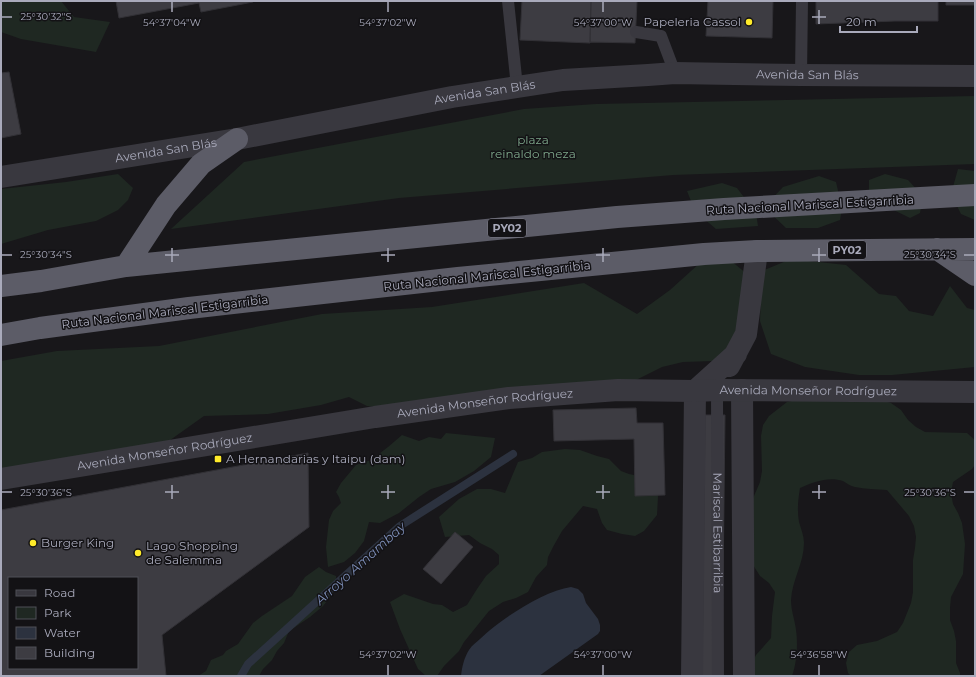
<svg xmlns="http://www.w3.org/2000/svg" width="976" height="677" viewBox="0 0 976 677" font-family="Montserrat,sans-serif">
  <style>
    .green { fill: #1f2822 }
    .water { fill: #2c323f }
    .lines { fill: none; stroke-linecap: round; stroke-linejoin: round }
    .stream { stroke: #2c323f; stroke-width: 8 }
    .building { fill: #3d3c42; stroke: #323136; fill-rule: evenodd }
    .service { stroke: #39383f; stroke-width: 12 }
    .minor { stroke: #39383f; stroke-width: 22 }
    .tertiary { stroke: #39383f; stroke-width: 22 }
    .trunk { stroke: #5c5c67; stroke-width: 22 }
    .ticks { fill: none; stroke: #a9aabb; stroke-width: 1.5 }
    .poi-dot { fill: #ffeb2a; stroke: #131215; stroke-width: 1.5 }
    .labels { text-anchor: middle; stroke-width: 3; stroke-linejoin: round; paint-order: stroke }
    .shield { fill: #131215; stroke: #7c7c89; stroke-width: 1 }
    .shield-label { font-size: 11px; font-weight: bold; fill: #a9aabb }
    .poi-label { font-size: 12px; fill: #a9aabb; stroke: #131215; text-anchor: start }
    .street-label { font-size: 12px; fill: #a9aabb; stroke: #131215 }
    .park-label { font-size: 12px; fill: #7ea78b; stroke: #131215 }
    .water-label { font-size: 13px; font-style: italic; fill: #7d8eb8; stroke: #131215 }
    .ticks-label { font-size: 10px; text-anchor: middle; fill: #a9aabb; stroke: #131215; stroke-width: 3; stroke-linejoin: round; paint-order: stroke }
  </style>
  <rect width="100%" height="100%" fill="#18171a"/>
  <!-- green -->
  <path class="green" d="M1,1h60l13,16 36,5 -14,30 -75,-13 -20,-7z
    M975,96v68l-302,11 -274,23 -228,31 73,-67 280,-53 72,-5z
    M958,169l17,2v49l-14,-6 -10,-20z
    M118,174l15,14 -5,12 -10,10 -22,11 -48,9 -47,14v-55l65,-7z
    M885,174l23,6 12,13 2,8 -2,12 -10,5 -41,-20v-18z
    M819,176l17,6 6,26 -2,12 -22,8h-32l-22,-21 19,-20z
    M722,183l15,5 19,25 2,13 -42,3 -21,-18 -8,-20z
    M791,259l55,6 33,29 17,2 13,15 24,5 17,-30 17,22 8,2v57l-83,8h-33l-54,-8 -34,-13 -11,-33 2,-50z
    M730,260l17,14 6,56 -40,31 -30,1 -21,5 -38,19 -220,25 -37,-5 -18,-9 -28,8 -53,9 -64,2 -38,27 -165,45v-127l56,-10 102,-5 163,-32 110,-7 152,-24 53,31 33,-24 31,-28z
    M797,400h84l10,3 10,7 7,10 8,7 9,5 42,1 8,7v25l-3,4 -19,13 -2,11 2,11 5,9 4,10 3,21 -2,30 -12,23 -1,11v12l4,11 2,10v22l4,10v3h-109l-3,-3 -2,-10 3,-11 8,-7 20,-4 20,-9 6,-9 8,-20 2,-11v-32l2,-12 1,-11 -2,-11 -5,-10 -22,-26c-11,-1 -22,-1 -32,-3 -5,-1 -8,-4 -12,-6 -14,-5 -30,1 -43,7 -2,12 -3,22 -1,34 2,7 5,14 5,21 0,20 -12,37 -13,57 0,11 4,20 5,30 2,13 1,33 -4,46h-43l2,-11 5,-10 15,-17 1,-22 3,-24 -6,-9 -9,-7 -12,-19 3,-54 9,-21 2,-11 -1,-35 2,-11 6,-9 18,-14z
    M446,433l49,5 -4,19 -17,14 -19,11 -24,7 -12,8 -20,16 -19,10 -11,-1 -5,19 -9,12 -11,9 -16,5 -2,-20 3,-27 4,-9 8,-8 -2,-6 -3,-5 5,-9 15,-18 15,-5 17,-13 14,-12 17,6 10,-4 12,2z
    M565,449l15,1 17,6 12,3 12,12 8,3 14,3 13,-1 2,21 -1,18 -13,16 -9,5 -13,-2 -15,-4 -5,-7 -5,-14 -14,-3 -21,25 -9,16 -5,10 -1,8 -11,12 -8,15 -12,6 -13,4 -14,9 -25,31 -5,9 -15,15 -7,10h-11l-8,-7 -18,-40 -10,-27 14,-8 29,10 9,1 11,7 14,-7 10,-16 9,-13 13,-12v-9l-7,-6 -12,-6 -11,-8 -24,2 -6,-20 20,-18 18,-10h14l14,4 13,-31 14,-4 10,-6z
    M319,567l7,5 10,4v13l-5,7 -8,10 -13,11 -21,14 -5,12 -7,8 -5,9 -9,9 -4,7h-61l8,-5 5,-11 12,-5 3,-4 12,-7 15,-21 9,-7 30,-20 13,-19z"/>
  <!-- water -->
  <path class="water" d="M571,587l7,2 5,5 3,9 12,16 2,6v6l-2,3 -59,42h-78c1,-9 3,-18 8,-26 3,-5 8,-8 11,-11 21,-20 63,-48 91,-52z"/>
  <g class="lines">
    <!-- stream -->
    <path class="stream" d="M241,676l7,-12 152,-138 113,-72"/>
  </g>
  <!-- building -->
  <path class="building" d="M116,1h137v1l-52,10 -2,-9 -80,15z
    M522,1h69l-1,42 -70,-3z
    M591,1h46l-2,42 -45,-1z
    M708,1h65l-1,37 -66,-2z
    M816,1h122v20h-43l-79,3z
    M946,1h29v4h-29z
    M9,72l12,62 -20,4v-65z
    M636,408l1,15h26l2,72 -30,1 -1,-57 -80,2 -1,-31z
    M705,415h20l-3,261h-20z
    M308,453l1,74 -147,108 4,41h-165v-166zM9,578h128v90h-128z
    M455,532l18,15 -32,37 -18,-15z"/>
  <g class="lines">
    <!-- service -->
    <g class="service">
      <path d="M508,1l9,86"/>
      <path d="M636,32l25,4 14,37"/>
      <path d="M801,75l1,-74"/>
      <path id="s1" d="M717,390l1,286"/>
    </g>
    <!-- minor -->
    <path class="minor" d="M729,366l17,-32 11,-83
      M742,390l2,286
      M692,676l3,-285 41,-37"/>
    <!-- tertiary -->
    <g class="tertiary">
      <path id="s2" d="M1,177l236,-38 215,-42 111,-17 85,-5 27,-2 126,2 174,1"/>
      <path id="s3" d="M1,479l374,-62 134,-19 109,-8 77,1 22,-1 258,2"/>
    </g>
    <!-- trunk -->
    <path class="trunk" d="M937,249l38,26
      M126,266l40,-61 35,-41 36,-25
      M1,286l40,-5 85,-15 491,-49 107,-8 251,-14
      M1,335l39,-7 149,-20 269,-30 246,-24 53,-3 218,-2"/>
  </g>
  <!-- ticks -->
  <path class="ticks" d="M172,2v10M388,2v10M603,2v10M819,10v14M2,17h10M812,17h14M172,248v14M388,248v14M603,248v14M819,248v14M2,255h10M165,255h14M381,255h14M596,255h14M812,255h14M964,255h10M172,485v14M388,485v14M603,485v14M819,485v14M2,492h10M165,492h14M381,492h14M596,492h14M812,492h14M964,492h10M388,665v10M603,665v10M819,665v10"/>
  <!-- markers -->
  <g class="poi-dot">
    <circle cx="749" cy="22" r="4"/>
    <rect x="214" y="455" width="8" height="8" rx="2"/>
    <circle cx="33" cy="543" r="4"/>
    <circle cx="138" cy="553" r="4"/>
  </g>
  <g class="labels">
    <!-- shield labels -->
    <g class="shield">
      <rect x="488" y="219" width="38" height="18" rx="3"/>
      <rect x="828" y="241" width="38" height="18" rx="3"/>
    </g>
    <g class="shield-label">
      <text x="507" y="232">PY02</text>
      <text x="847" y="254">PY02</text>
    </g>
    <!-- poi labels -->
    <g class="poi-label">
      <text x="741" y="26" text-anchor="end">Papeleria Cassol</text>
      <text x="226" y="463">A Hernandarias y Itaipu (dam)</text>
      <text x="41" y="547">Burger King</text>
      <text x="146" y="550">Lago Shopping<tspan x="146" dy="14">de Salemma</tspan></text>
    </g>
    <!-- street labels -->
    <g class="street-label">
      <text dy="4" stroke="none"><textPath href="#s2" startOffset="815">Avenida San Blás</textPath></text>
      <text dy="4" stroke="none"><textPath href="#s2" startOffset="491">Avenida San Blás</textPath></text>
      <text dy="4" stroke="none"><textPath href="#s2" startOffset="167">Avenida San Blás</textPath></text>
      <text transform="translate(810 205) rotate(-3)" y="4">Ruta Nacional Mariscal Estigarribia</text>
      <text transform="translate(487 276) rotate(-6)" y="4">Ruta Nacional Mariscal Estigarribia</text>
      <text transform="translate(165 312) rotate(-7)" y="4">Ruta Nacional Mariscal Estigarribia</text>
      <text dy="4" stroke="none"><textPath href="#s3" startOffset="814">Avenida Monseñor Rodríguez</textPath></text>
      <text dy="4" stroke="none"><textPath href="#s3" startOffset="490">Avenida Monseñor Rodríguez</textPath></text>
      <text dy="4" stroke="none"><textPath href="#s3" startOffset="166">Avenida Monseñor Rodríguez</textPath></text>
      <text dy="4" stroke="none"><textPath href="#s1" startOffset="143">Mariscal Estibarribia</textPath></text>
    </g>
    <!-- park labels -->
    <g class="park-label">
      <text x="533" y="144">plaza<tspan x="533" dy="14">reinaldo meza</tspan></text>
    </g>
    <!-- water labels -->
    <g class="water-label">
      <text transform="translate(360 563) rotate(-42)" y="5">Arroyo Amambay</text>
    </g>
  </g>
  <g class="ticks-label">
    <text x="46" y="20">25°30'32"S</text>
    <text x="172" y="26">54°37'04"W</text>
    <text x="388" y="26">54°37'02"W</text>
    <text x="603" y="26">54°37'00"W</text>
    <text x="46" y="258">25°30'34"S</text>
    <text x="930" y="258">25°30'34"S</text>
    <text x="46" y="496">25°30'36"S</text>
    <text x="930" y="496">25°30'36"S</text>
    <text x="388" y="658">54°37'02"W</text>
    <text x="603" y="658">54°37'00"W</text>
    <text x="819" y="658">54°36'58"W</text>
  </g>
  <!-- border -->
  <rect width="976" height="677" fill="none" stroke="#a9aabb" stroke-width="4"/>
  <!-- legend -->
  <rect x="8" y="577" width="130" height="92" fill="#131215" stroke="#4f4f57"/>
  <rect x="16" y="590" width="20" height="6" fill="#39383f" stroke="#4f4f57"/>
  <text x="44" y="597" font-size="12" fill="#a9aabb">Road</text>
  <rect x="16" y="607" width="20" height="12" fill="#1f2822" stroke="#4f4f57"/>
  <text x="44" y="617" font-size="12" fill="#a9aabb">Park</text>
  <rect x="16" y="627" width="20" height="12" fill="#2c323f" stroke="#4f4f57"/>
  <text x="44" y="637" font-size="12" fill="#a9aabb">Water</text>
  <rect x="16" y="647" width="20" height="12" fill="#3d3c42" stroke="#4f4f57"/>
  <text x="44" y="657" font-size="12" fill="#a9aabb">Building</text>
  <!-- scale -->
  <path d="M840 26v6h77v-6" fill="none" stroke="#a9aabb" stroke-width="2"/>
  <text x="846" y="26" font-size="12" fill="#a9aabb" stroke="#131215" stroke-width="3" paint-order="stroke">20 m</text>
</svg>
